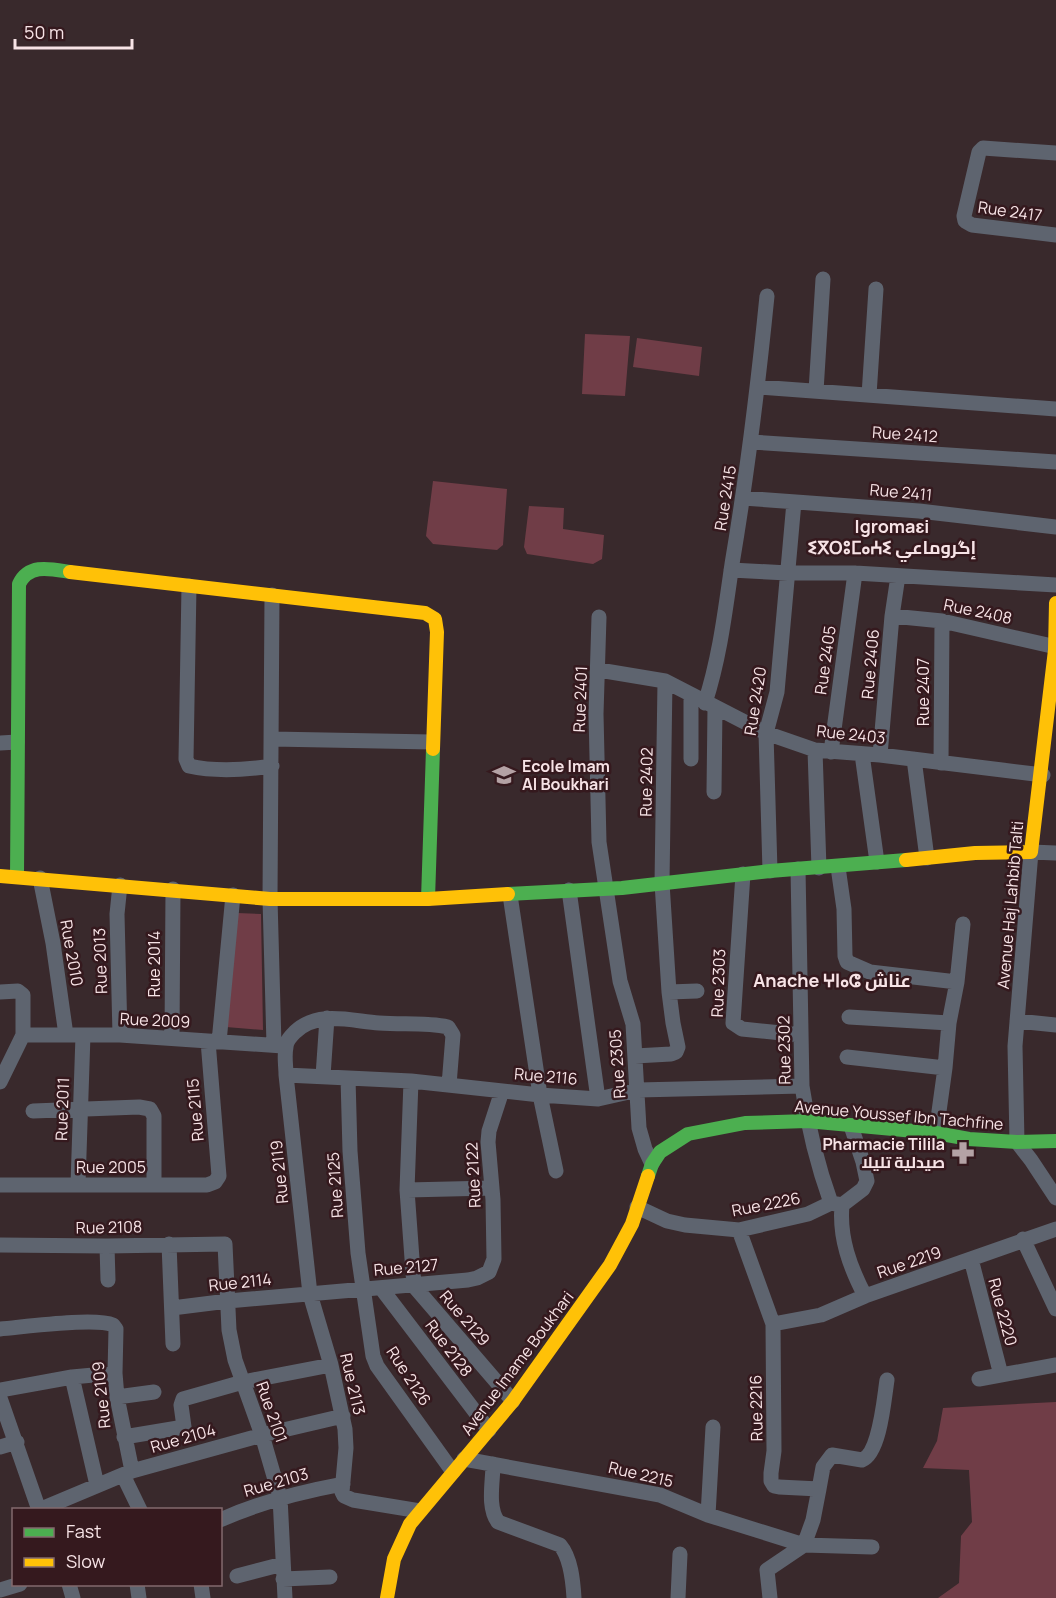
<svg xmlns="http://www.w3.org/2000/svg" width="1056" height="1598" viewBox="0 0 1056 1598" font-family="Manrope,Cairo,'Noto Sans Tifinagh',sans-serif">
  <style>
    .green { fill: #703d47 }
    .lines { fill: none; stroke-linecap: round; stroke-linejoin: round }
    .street { stroke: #5e646f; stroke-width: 15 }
    .fast { stroke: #4caf50; stroke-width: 14 }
    .slow { stroke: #ffc107; stroke-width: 14 }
    .labels { text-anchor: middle; stroke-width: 5; stroke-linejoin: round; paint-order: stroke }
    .street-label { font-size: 16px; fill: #f7e3e6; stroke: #35191e }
    .poi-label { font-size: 16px; font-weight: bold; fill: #f7e3e6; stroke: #35191e; text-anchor: start }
    .neighbourhood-label { font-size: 18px; font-weight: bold; fill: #f7e3e6; stroke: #35191e }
  </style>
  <rect width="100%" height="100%" fill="#39292c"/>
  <!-- green -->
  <path class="green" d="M585,334l45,2 -5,60 -43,-2z
    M637,338l65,9 -3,29 -66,-9z
    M433,481l74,8 -4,56 -6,5 -64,-6 -7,-8z
    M529,506l35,2 -1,21 41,6 -2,24 -9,5 -66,-10 -3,-7z
    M237,913l24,1 2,116 -37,-3z
    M1056,1402v196h-118l21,-15 2,-47 11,-14 -3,-52 -46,-2 14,-27 6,-33z"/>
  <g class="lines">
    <!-- street -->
    <path class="street" d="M1056,153l-73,-5 -4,4 -15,64 1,5 7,4 84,10
      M758,387l298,22
      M816,391l7,-112
      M869,395l7,-106
      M751,442l305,20
      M743,498l176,13 137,16
      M731,570l57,3h67l201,12
      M189,586l-3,173 3,7c27,6 56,4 83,0
      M272,595l-2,304 4,146
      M892,616l50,5 114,26
      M599,617l-3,97 3,128 21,139 13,43 6,104 6,21 7,15
      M599,670l66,11 101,52 49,17 65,5 163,20
      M705,703c15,-47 20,-91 27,-139 15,-89 26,-178 35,-268
      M272,739l160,3
      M0,743l17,-1
      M815,750l4,118
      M831,752l24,-179
      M862,754l15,108
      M880,755l12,-139 6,-40
      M691,759v-64
      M914,759l13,99
      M941,763l1,-142
      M714,792l1,-85
      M1056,853l-25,-1 -16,194 2,96 14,18 25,38
      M838,867l6,42 1,47 2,6 23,10 87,10
      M798,869l4,217c6,41 15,78 29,117l11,2
      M770,871l-4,-138 11,-41 17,-190
      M743,874l-10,149 9,6 59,6
      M40,878l13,65 13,92
      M120,885l-3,29 3,121
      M569,890l29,209
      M510,895l30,200 16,76
      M0,992l18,-1 5,4v40l-23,47
      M669,992l28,-1
      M849,1017l100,6
      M1017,1021l39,4
      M23,1035h97l163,11
      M172,1038l1,-149
      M219,1042l14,-147
      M635,1056l36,-2 5,-2 2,-5 -5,-24 -4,-31 -7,-109 3,-202
      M847,1057l98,11
      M286,1075l125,6 129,14 58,4 40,-9 164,-4
      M323,1076l4,-58
      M348,1078l2,73 8,102 15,103 4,10 76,106
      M411,1081l-4,109 7,96 99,115
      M33,1111l106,-4 11,2 4,7v69
      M851,1126l12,36 4,19 -4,8 -21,16c-3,33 8,62 23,91
      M936,1133l9,-65 4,-45 8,-41 6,-58
      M78,1184l5,-149
      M0,1185h207l8,-3 4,-6 -11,-135
      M407,1190l85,-2
      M637,1207l30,14 18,4 54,5 69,-16 23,-11
      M739,1230l34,94 1,127 -3,22v8l3,5 5,1 40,2 -6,31 -9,25
      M1023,1239l33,70
      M169,1244l4,100
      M0,1245l107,1 118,-2 4,86 6,30 27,75 18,62 5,101
      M107,1246l1,34
      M971,1259l30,116
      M381,1288l108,142
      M172,1308l56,-7 240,-21 9,-2 12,-6 5,-13 -1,-59 -5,-58 1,-11 13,-40
      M773,1324l48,-9 44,-19 191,-67
      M0,1329c24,-2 95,-12 113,-4l3,4 -1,44 2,24 15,74
      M72,1377l25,108
      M979,1379l77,-14
      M0,1390l72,-13 43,-4
      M117,1397l37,-5
      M0,1398l39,112 93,-39 130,-36 81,-19
      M124,1437l60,-10 -3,-22 2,-6 60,-17 88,-17
      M0,1447l17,-5
      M464,1459l196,36 48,20 96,30
      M493,1464c0,18 -6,43 5,58l62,23c11,13 13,36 14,53
      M123,1475l17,35
      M819,1489l4,-22 9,-12 30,5c18,-7 22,-61 25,-80
      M420,1511l-67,-11 -9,-4 -2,-4 4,-44 -1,-19 -14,-64 -21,-71 -24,-219c0,-9 -2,-19 0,-28 0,-6 5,-11 9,-15 23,-22 56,-11 84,-9 23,2 46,-1 69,4l5,8 -4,50
      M708,1515l5,-88
      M220,1520c40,-18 80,-28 123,-36
      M237,1576l46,-12
      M283,1579l47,-2
      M69,1584l4,14
      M137,1584l2,14
      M201,1584l2,14
      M0,1590l20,-6
      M678,1598l2,-44
      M770,1598l-3,-28 37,-25 68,2"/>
    <!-- fast -->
    <path class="fast" d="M17,877l2,-293c10,-21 32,-15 51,-12
      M508,894l114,-6 148,-17 136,-11
      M428,899l5,-150
      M648,1176l4,-12 8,-12 28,-18 57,-11 62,-2 129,12 33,6 48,3 39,-1"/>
    <!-- slow -->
    <path class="slow" d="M70,572l355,41 10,6 2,13 -4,117
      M906,860l69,-7 56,-1 24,-202 1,-47
      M0,876l270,23h158l80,-5
      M387,1598l7,-39 16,-35 103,-123 97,-136 22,-41 16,-48"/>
  </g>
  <!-- icons -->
  <defs>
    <g id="school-bare" transform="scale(1.8)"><path d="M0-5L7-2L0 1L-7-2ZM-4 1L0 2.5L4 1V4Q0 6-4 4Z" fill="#b4a2a5" stroke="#35191e" stroke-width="2.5" paint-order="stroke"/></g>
    <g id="pharmacy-bare" transform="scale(1.8)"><path d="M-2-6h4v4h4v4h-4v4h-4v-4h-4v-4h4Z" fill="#b4a2a5" stroke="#35191e" stroke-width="2.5" paint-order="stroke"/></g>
  </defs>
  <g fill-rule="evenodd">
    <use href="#school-bare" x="504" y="775"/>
    <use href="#pharmacy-bare" x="963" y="1153"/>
  </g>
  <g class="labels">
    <!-- street labels -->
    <g class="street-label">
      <text transform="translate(1010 211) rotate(8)" y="6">Rue 2417</text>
      <text transform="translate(905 434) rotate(4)" y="6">Rue 2412</text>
      <text transform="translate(901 492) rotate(5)" y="6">Rue 2411</text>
      <text transform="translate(725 498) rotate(-81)" y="6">Rue 2415</text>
      <text transform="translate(978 611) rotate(12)" y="6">Rue 2408</text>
      <text transform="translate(825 660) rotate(-82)" y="6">Rue 2405</text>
      <text transform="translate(870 664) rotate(-85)" y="6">Rue 2406</text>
      <text transform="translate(923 692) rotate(-90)" y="6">Rue 2407</text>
      <text transform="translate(580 699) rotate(-88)" y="6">Rue 2401</text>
      <text transform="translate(755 701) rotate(-81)" y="6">Rue 2420</text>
      <text transform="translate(851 734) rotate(6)" y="6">Rue 2403</text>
      <text transform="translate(646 782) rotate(-89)" y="6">Rue 2402</text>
      <text transform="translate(1010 905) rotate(-85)" y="6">Avenue Haj Lahbib Talti</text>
      <text transform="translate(72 953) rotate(80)" y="6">Rue 2010</text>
      <text transform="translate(100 961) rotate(-92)" y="6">Rue 2013</text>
      <text transform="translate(154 964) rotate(-90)" y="6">Rue 2014</text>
      <text transform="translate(718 983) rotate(-88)" y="6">Rue 2303</text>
      <text transform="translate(155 1020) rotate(3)" y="6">Rue 2009</text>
      <text transform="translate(784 1050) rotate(-91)" y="6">Rue 2302</text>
      <text transform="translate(617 1064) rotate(-94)" y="6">Rue 2305</text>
      <text transform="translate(546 1076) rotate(5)" y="6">Rue 2116</text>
      <text transform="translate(62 1109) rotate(-88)" y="6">Rue 2011</text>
      <text transform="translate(195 1110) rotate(-95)" y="6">Rue 2115</text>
      <text transform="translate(899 1115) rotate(5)" y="6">Avenue Youssef Ibn Tachfine</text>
      <text x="111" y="1173">Rue 2005</text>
      <text transform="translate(279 1172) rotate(-96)" y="6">Rue 2119</text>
      <text transform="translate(473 1175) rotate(-93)" y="6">Rue 2122</text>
      <text transform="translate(335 1185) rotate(-94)" y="6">Rue 2125</text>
      <text transform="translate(766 1204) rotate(-11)" y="6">Rue 2226</text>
      <text transform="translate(109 1227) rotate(-1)" y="6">Rue 2108</text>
      <text transform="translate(909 1262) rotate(-19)" y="6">Rue 2219</text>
      <text transform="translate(406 1267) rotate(-5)" y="6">Rue 2127</text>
      <text transform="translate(240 1282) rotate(-6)" y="6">Rue 2114</text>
      <text transform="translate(1003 1312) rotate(75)" y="6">Rue 2220</text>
      <text transform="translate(465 1318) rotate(49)" y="6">Rue 2129</text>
      <text transform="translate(449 1348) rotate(53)" y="6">Rue 2128</text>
      <text transform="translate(517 1363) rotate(-53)" y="6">Avenue Imame Boukhari</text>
      <text transform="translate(409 1376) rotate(57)" y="6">Rue 2126</text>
      <text transform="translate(353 1384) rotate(77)" y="6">Rue 2113</text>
      <text transform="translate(101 1395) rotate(-96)" y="6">Rue 2109</text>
      <text transform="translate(756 1408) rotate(-91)" y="6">Rue 2216</text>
      <text transform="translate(272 1412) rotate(71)" y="6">Rue 2101</text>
      <text transform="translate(183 1438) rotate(-16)" y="6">Rue 2104</text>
      <text transform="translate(641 1474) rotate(13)" y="6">Rue 2215</text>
      <text transform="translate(276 1482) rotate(-16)" y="6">Rue 2103</text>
    </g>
    <!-- poi labels -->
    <g class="poi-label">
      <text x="522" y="772">Ecole Imam<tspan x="522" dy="18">Al Boukhari</tspan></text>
      <text x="945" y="1150" text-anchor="end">Pharmacie Tilila<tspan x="945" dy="18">صيدلية تليلا</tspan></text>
    </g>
    <!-- neighbourhood labels -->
    <g class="neighbourhood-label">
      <text x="892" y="533">Igromaɛi<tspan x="892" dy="21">ⵉⴳⵔⵓⵎⴰⵄⵉ إگروماعي</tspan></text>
      <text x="832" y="987">Anache ⵖⵏⴰⵛ عناش</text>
    </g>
  </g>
  <!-- legend -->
  <rect x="12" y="1508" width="210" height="78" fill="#35191e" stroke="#836a6e" stroke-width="1.5"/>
  <rect x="24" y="1528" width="30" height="9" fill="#4caf50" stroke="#836a6e" stroke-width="1.5"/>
  <text x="66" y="1538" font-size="18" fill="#f7e3e6">Fast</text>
  <rect x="24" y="1558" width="30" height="9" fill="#ffc107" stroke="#836a6e" stroke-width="1.5"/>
  <text x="66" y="1568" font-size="18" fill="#f7e3e6">Slow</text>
  <!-- scale -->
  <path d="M15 39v9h117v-9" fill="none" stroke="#f7e3e6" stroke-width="3"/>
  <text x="24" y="39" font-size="18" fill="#f7e3e6" stroke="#35191e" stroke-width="4.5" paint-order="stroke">50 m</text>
</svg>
